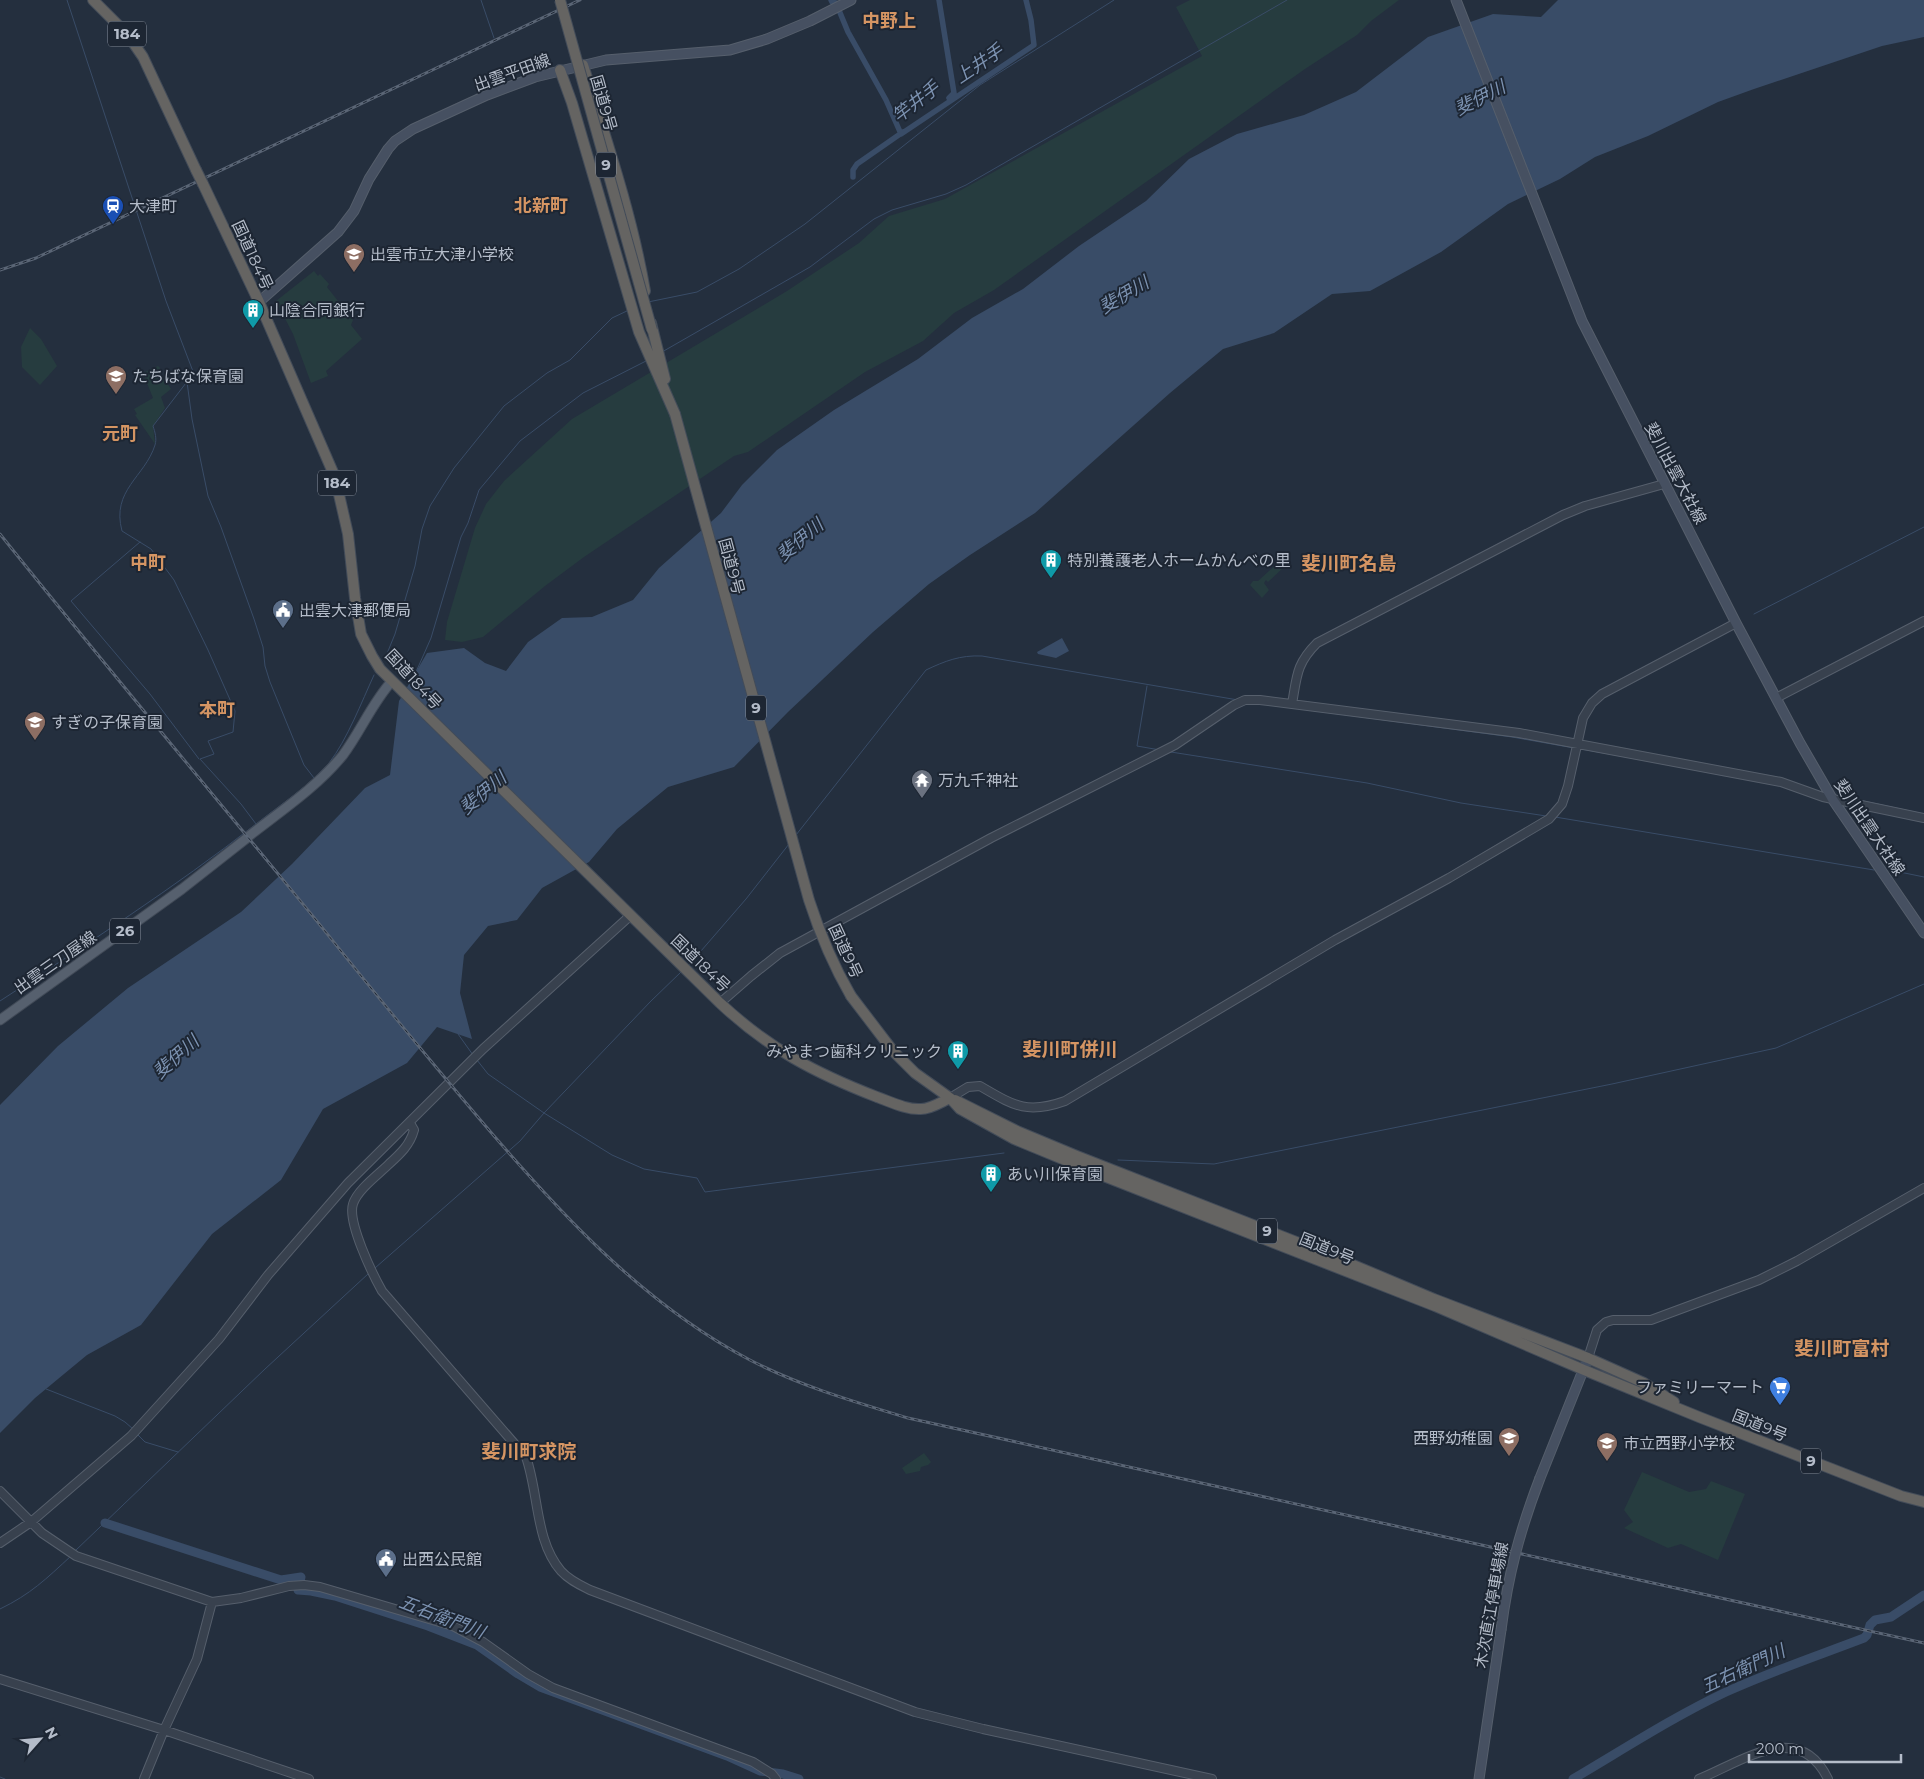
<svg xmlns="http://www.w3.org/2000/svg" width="1924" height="1779" viewBox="0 0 1924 1779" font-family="Montserrat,'Noto Sans JP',sans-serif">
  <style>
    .green { fill: #263c3f }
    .water { fill: #394c67 }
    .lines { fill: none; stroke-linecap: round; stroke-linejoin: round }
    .stream { stroke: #394c67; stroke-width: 1 }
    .canal { stroke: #394c67; stroke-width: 5.5 }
    .river { stroke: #394c67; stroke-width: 9 }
    .tertiary-casing { stroke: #565f6c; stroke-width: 10 }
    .secondary-casing { stroke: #565f6c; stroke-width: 11 }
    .primary-casing { stroke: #414a57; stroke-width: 11 }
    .trunk-casing { stroke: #434c59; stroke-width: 12 }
    .tertiary { stroke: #38414e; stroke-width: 8 }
    .secondary { stroke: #465061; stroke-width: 9 }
    .primary { stroke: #56606e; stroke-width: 9 }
    .trunk { stroke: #656462; stroke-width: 10 }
    .rail-casing { stroke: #5a6575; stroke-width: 3 }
    .rail { stroke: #1d2633; stroke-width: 1; stroke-dasharray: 4; stroke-linecap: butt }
    .secondary-bridge-casing { stroke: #565f6c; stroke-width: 11; stroke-linecap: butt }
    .trunk-bridge-casing { stroke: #434c59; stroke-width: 12; stroke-linecap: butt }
    .secondary-bridge { stroke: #465061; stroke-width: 9 }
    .trunk-bridge { stroke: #656462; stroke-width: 10 }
    .labels { text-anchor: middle; stroke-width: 4; stroke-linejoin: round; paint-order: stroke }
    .shield { fill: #1d2633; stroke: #878f9c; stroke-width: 1 }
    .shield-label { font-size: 15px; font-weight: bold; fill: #b4bcc9 }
    .street-label { font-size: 16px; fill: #b4bcc9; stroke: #1d2633 }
    .poi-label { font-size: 16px; fill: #b4bcc9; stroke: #1d2633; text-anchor: start }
    .neighbourhood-label { font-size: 18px; font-weight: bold; fill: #d59563; stroke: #1d2633 }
    .water-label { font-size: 18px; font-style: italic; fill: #7c92b1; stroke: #1d2633 }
    .quarter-label { font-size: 19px; font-weight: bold; fill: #d59563; stroke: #1d2633 }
  </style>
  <rect width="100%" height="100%" fill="#242f3e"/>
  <!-- green -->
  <path class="green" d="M1190,0h209l-28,21 -14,14 -52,34 -311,221 -40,23 -31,28 -58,31 -117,80 -14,4 -150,101 -39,29 -62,51 -21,5 -17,-2 2,-18 28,-94 11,-24 18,-23 68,-62 215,-128 72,-48 30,-27 56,-17 257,-143 -26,-49z
    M314,271l4,5 2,-2 9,10 -2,3 26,33 -2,5 11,14 -36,32 2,5 -17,7 -18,-49 -17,-33z
    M30,328l11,11 16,27 -17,19 -18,-18 -1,-20z
    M158,366l2,2 -1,3 12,18 -10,8 4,11 -12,18 2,18 -20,-29 2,-1 -3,-5 19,-11 -10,-25z
    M1279,562l5,5 -16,15 -2,-2 -2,3 5,7 -7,8 -12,-13 3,-4h5z
    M924,1453l7,9 -3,3 -7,2 -1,4 -14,3 -4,-6z
    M1642,1472l47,20 17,-3 5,-8 34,13 -27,66 -37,-16 -13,4 -44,-20 9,-6 -9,-12z"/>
  <!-- water -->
  <path class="water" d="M1558,0h366v37l-42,9 -128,43 -36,13 -70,34 -53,21 -35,22 -52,25 -67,48 -71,39 -38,3 -58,39 -51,16 -53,44 -135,120 -65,42 -41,29 -56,48 -85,80 -54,55 -66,20 -51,42 -28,33 -47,26 -25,32 -29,6 -24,29 -4,38 12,46 -35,-12 -30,36 -84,46 -42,71 -69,54 -71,91 -54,30 -52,43 -35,35v-328l58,-59 70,-58 113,-76 51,-48 73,-76 25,-13 9,-74 28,-48 37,-5 21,15 21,8 22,-29 34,-24 30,-1 41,-17 26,-32 62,-55 21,-28 35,-35 57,-40 84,-51 54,-41 51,-29 56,-43 67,-45 43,-42 48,-25 67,-19 52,-23 72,-55 65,-23 48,3z
    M1062,638l7,13 -13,7 -18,-4 -1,-2z"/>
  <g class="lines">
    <!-- stream -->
    <path class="stream" d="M67,0l99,301 28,73 -7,8 5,37 16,77 13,31 33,92 9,28 2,19 5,16 34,83 10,13
      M481,0l13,38
      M648,302l49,-10 42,-23 66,-45 175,-139 134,-85
      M662,352l148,-85 64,-48 18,-9 54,-16 20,-9 321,-185
      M186,383l-33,43c2,6 4,13 2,19 -10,32 -44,45 -33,86l29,18 23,31 34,70 27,61 -2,21 -25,9 6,13 -14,5 41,45 15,20
      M140,542l-69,59 79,93 49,65
      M1754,614l170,-87
      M386,656l9,-22 20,-68 7,-37 8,-23 24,-38 50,-62 43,-33 23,-13 42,-42 17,-8
      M416,672l15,-34 30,-101 7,-14 11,-33 41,-49 63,-48 65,-33
      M1147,686l-10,60 23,4
      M1271,705l241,32 62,11
      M1581,749l45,8
      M1171,752l196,31 94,20 85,13
      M1840,796l84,18
      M1555,817l319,53
      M796,835l130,-165c19,-9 34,-15 56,-14l256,44
      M1890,870l34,7
      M688,966l58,-67 43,-55
      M0,1001c87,-57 174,-113 256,-177 24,-19 53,-38 73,-61 18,-23 33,-62 45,-88
      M458,1034l15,21
      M477,1060l11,14 56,39 68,42 32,14 53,9 8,14 299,-39
      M1118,1160l96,4 398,-80 164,-36 148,-64
      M375,1268l145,-127 24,-28 107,-112 30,-29
      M46,1389l69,27 10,6 8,7
      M137,1434l8,8 33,10
      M75,1551l190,-182 103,-95
      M0,1609c31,-15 46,-30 71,-53
      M0,1777l5,2"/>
    <!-- canal -->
    <path class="canal" d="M831,0l1,2 4,1 12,29 38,68 15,34 133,-89 -3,-25 -5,-20
      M939,0l15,93 -5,5
      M853,177v-7l4,-6 46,-32"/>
    <!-- river -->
    <path class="river" d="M105,1523l176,57 20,-3 -3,13 13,1 24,5 93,30 49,19 41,29 22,13 187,69 33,15 23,3 16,5
      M1573,1779c51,-30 100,-62 153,-87 46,-21 91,-36 138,-54l3,-3 3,-10 5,-5 16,-3 33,-22"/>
    <!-- tertiary casing -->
    <g class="tertiary-casing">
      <path id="tertiary" d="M1776,698l148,-77
        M1292,704c5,-28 4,-40 25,-61l246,-128 22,-9 79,-22
        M720,1003l31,-27 29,-23 211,-115 184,-93 59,-40 11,-5h15l259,33 262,49 42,15 101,21
        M950,1098l18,-11 12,-1c33,19 46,29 85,15l270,-161 114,-62 100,-59 13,-15 6,-18 15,-68 9,-15 10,-9 134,-71
        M410,1123l4,7c-4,15 -14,24 -25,34 -10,10 -32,26 -36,40 -6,18 20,71 29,87l144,166c13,37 9,84 35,114 8,9 19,14 29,19l325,122 68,17 229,50
        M1588,1358l9,-28 9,-8 7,-2h38l108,-40 38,-19 127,-73
        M0,1491l42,42 34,23 136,46 29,-4 48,-12 15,-1 16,2 133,39 30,16 45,32 25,14 200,74 19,12 4,5
        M0,1543l31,-21 100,-86 88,-97 49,-64 80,-92 135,-134 148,-134
        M0,1679l164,51 145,49
        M144,1779l20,-49 33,-71 15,-57
        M1699,1779c44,-18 100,-60 129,0"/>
    </g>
    <!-- secondary casing -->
    <g class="secondary-casing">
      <path id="secondary" d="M1456,0l126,321 154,302 64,120 33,57 91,133
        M259,302l79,-70 16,-21 15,-32 19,-30 7,-8 18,-12 74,-34 48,-18 71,-17 124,-10 37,-11 43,-18 41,-21
        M1540,1478l48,-120
        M1479,1779l22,-149"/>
    </g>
    <!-- primary casing -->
    <g class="primary-casing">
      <path id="primary" d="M249,836c32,-25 68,-49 94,-81 18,-24 29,-52 49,-74
        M0,1020l182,-131 65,-51"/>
    </g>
    <!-- trunk casing -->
    <g class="trunk-casing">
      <path id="trunk" d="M93,0l35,35 15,22 53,113
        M583,65c23,74 49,150 62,226
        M560,70l12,33 67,229 36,82
        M203,184l56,118 76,175 13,57 7,64 6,36 11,22 8,13 340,334c49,46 95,70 157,94 14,5 30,13 44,12 10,0 20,-7 29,-11
        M651,323l14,56
        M851,996l42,55 22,22 35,25 10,11 54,30 92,38 329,129 149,64 115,47 202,79 23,6
        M955,1100l62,31 60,25 250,98 107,45 154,59 56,25 30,19"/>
    </g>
    <!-- tertiary -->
    <use href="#tertiary" class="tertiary"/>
    <!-- secondary -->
    <use href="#secondary" class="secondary"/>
    <!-- primary -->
    <use href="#primary" class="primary"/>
    <!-- trunk -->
    <use href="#trunk" class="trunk"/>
    <!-- rail casing -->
    <g class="rail-casing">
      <path id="rail" d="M0,270l36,-12 544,-258
        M0,534c104,130 211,258 316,386 53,66 106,131 161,196 78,92 164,187 273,244 50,26 105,42 158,58l1016,225"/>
    </g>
    <!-- rail -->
    <use href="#rail" class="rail"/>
    <!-- secondary-bridge casing -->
    <g class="secondary-bridge-casing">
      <path id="secondary-bridge" d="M1501,1630c7,-55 19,-100 39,-152"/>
    </g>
    <!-- trunk-bridge casing -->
    <g class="trunk-bridge-casing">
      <path id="trunk-bridge" d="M560,0l92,330
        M196,170l7,14
        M675,414l134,486c11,34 24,65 42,96"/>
    </g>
    <!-- secondary-bridge -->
    <use href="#secondary-bridge" class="secondary-bridge"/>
    <!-- trunk-bridge -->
    <use href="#trunk-bridge" class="trunk-bridge"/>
  </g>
  <!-- icons -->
  <defs>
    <g id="station-pin" transform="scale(1.125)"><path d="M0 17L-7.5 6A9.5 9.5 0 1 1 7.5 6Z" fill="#1a4fb4" stroke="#1d2633"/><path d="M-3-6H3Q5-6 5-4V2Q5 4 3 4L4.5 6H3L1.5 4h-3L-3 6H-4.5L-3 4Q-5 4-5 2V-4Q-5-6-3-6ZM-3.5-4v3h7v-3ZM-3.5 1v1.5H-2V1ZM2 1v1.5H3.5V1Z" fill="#fff"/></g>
    <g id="school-pin" transform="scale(1.125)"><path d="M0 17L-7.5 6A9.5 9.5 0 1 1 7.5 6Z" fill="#8d6e63" stroke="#1d2633"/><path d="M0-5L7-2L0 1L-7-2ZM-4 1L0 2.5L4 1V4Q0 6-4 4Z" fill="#fff"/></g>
    <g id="building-pin" transform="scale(1.125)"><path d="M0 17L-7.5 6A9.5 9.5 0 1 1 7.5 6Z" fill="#0f9aa8" stroke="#1d2633"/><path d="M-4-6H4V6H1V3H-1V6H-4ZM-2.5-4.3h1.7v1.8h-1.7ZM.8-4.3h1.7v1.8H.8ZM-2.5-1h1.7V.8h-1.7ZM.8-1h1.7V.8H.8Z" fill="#fff"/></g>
    <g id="civic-pin" transform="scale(1.125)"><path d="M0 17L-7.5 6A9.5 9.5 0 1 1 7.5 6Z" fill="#5c6f8a" stroke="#1d2633"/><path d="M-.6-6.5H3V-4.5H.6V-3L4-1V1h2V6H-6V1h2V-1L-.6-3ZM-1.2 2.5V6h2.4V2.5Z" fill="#fff"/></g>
    <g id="temple-pin" transform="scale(1.125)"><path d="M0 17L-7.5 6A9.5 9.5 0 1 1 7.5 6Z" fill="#6b7280" stroke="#1d2633"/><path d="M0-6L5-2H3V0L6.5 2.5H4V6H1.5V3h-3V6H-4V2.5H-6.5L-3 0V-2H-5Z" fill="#fff"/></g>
    <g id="supermarket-pin" transform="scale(1.125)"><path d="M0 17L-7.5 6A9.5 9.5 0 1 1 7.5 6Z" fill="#3f7fe0" stroke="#1d2633"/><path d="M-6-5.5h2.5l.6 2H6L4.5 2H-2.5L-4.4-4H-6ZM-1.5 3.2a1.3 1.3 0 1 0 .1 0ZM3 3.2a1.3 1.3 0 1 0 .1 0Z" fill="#fff"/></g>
  </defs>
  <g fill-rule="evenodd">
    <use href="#station-pin" x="113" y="206"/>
    <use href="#school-pin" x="354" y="254"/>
    <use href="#building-pin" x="253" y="310"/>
    <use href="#school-pin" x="116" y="376"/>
    <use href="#building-pin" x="1051" y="560"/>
    <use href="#civic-pin" x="283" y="610"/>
    <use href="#school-pin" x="35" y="722"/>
    <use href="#temple-pin" x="922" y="780"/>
    <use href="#building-pin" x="958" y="1051"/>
    <use href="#building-pin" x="991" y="1174"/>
    <use href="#supermarket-pin" x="1780" y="1387"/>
    <use href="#school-pin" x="1509" y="1438"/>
    <use href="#school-pin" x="1607" y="1443"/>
    <use href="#civic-pin" x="386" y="1559"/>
  </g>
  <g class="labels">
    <!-- shield labels -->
    <g class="shield">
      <rect x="108" y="21.5" width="38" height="25" rx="4"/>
      <rect x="596" y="152.5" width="20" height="25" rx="4"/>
      <rect x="318" y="470.5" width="38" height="25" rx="4"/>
      <rect x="746" y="695.5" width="20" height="25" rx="4"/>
      <rect x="110" y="918.5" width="30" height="25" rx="4"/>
      <rect x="1257" y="1218.5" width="20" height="25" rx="4"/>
      <rect x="1801" y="1448.5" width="20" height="25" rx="4"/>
    </g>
    <g class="shield-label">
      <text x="127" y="39">184</text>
      <text x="606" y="170">9</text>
      <text x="337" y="488">184</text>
      <text x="756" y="713">9</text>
      <text x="125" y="936">26</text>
      <text x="1267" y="1236">9</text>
      <text x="1811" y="1466">9</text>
    </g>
    <!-- street labels -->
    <g class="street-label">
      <text transform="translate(512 72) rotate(-20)" y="6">出雲平田線</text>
      <text transform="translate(604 103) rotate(74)" y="6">国道9号</text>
      <text transform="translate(253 255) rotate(65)" y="6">国道184号</text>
      <text transform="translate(1676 473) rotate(62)" y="6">斐川出雲大社線</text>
      <text transform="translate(732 566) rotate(75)" y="6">国道9号</text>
      <text transform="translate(414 679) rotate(47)" y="6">国道184号</text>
      <text transform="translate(1870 827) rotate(56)" y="6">斐川出雲大社線</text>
      <text transform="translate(846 951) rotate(65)" y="6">国道9号</text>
      <text transform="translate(55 962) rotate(-35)" y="6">出雲三刀屋線</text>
      <text transform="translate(701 963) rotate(44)" y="6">国道184号</text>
      <text transform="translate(1327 1248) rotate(22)" y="6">国道9号</text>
      <text transform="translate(1760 1425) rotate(22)" y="6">国道9号</text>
      <text transform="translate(1491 1605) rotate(-80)" y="6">木次直江停車場線</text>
    </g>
    <!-- poi labels -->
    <g class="poi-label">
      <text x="129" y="212">大津町</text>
      <text x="370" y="260">出雲市立大津小学校</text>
      <text x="269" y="316">山陰合同銀行</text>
      <text x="132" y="382">たちばな保育園</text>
      <text x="1067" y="566">特別養護老人ホームかんべの里</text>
      <text x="299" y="616">出雲大津郵便局</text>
      <text x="51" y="728">すぎの子保育園</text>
      <text x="938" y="786">万九千神社</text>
      <text x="942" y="1057" text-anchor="end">みやまつ歯科クリニック</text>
      <text x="1007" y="1180">あい川保育園</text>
      <text x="1764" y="1393" text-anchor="end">ファミリーマート</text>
      <text x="1493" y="1444" text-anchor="end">西野幼稚園</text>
      <text x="1623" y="1449">市立西野小学校</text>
      <text x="402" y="1565">出西公民館</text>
    </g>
    <!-- neighbourhood labels -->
    <g class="neighbourhood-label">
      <text x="889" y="27">中野上</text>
      <text x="541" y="212">北新町</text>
      <text x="120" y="440">元町</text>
      <text x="148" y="569">中町</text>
      <text x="217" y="716">本町</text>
    </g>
    <!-- water labels -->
    <g class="water-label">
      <text transform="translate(979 64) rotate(-34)" y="6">上井手</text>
      <text transform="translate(1480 98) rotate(-27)" y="6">斐伊川</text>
      <text transform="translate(916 102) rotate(-38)" y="6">竿井手</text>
      <text transform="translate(1124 295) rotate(-31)" y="6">斐伊川</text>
      <text transform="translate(800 540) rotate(-40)" y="6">斐伊川</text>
      <text transform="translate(483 793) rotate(-40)" y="6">斐伊川</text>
      <text transform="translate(176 1057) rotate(-42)" y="6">斐伊川</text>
      <text transform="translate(442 1617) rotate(21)" y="6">五右衛門川</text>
      <text transform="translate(1743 1669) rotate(-25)" y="6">五右衛門川</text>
    </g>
    <!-- quarter labels -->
    <g class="quarter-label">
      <text x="1349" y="570">斐川町名島</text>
      <text x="1070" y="1056">斐川町併川</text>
      <text x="1842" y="1355">斐川町富村</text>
      <text x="529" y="1458">斐川町求院</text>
    </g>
  </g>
  <!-- north arrow -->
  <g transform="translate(40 1739) rotate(63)" stroke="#1d2633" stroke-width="4" paint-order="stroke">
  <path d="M0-4L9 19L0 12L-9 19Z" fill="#b4bcc9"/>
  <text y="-8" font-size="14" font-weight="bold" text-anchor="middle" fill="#b4bcc9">N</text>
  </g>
  <!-- scale -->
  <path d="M1749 1754v8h152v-8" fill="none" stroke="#b4bcc9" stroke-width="2.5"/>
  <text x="1756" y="1754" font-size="15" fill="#b4bcc9" stroke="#1d2633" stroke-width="4" paint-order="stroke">200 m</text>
</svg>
